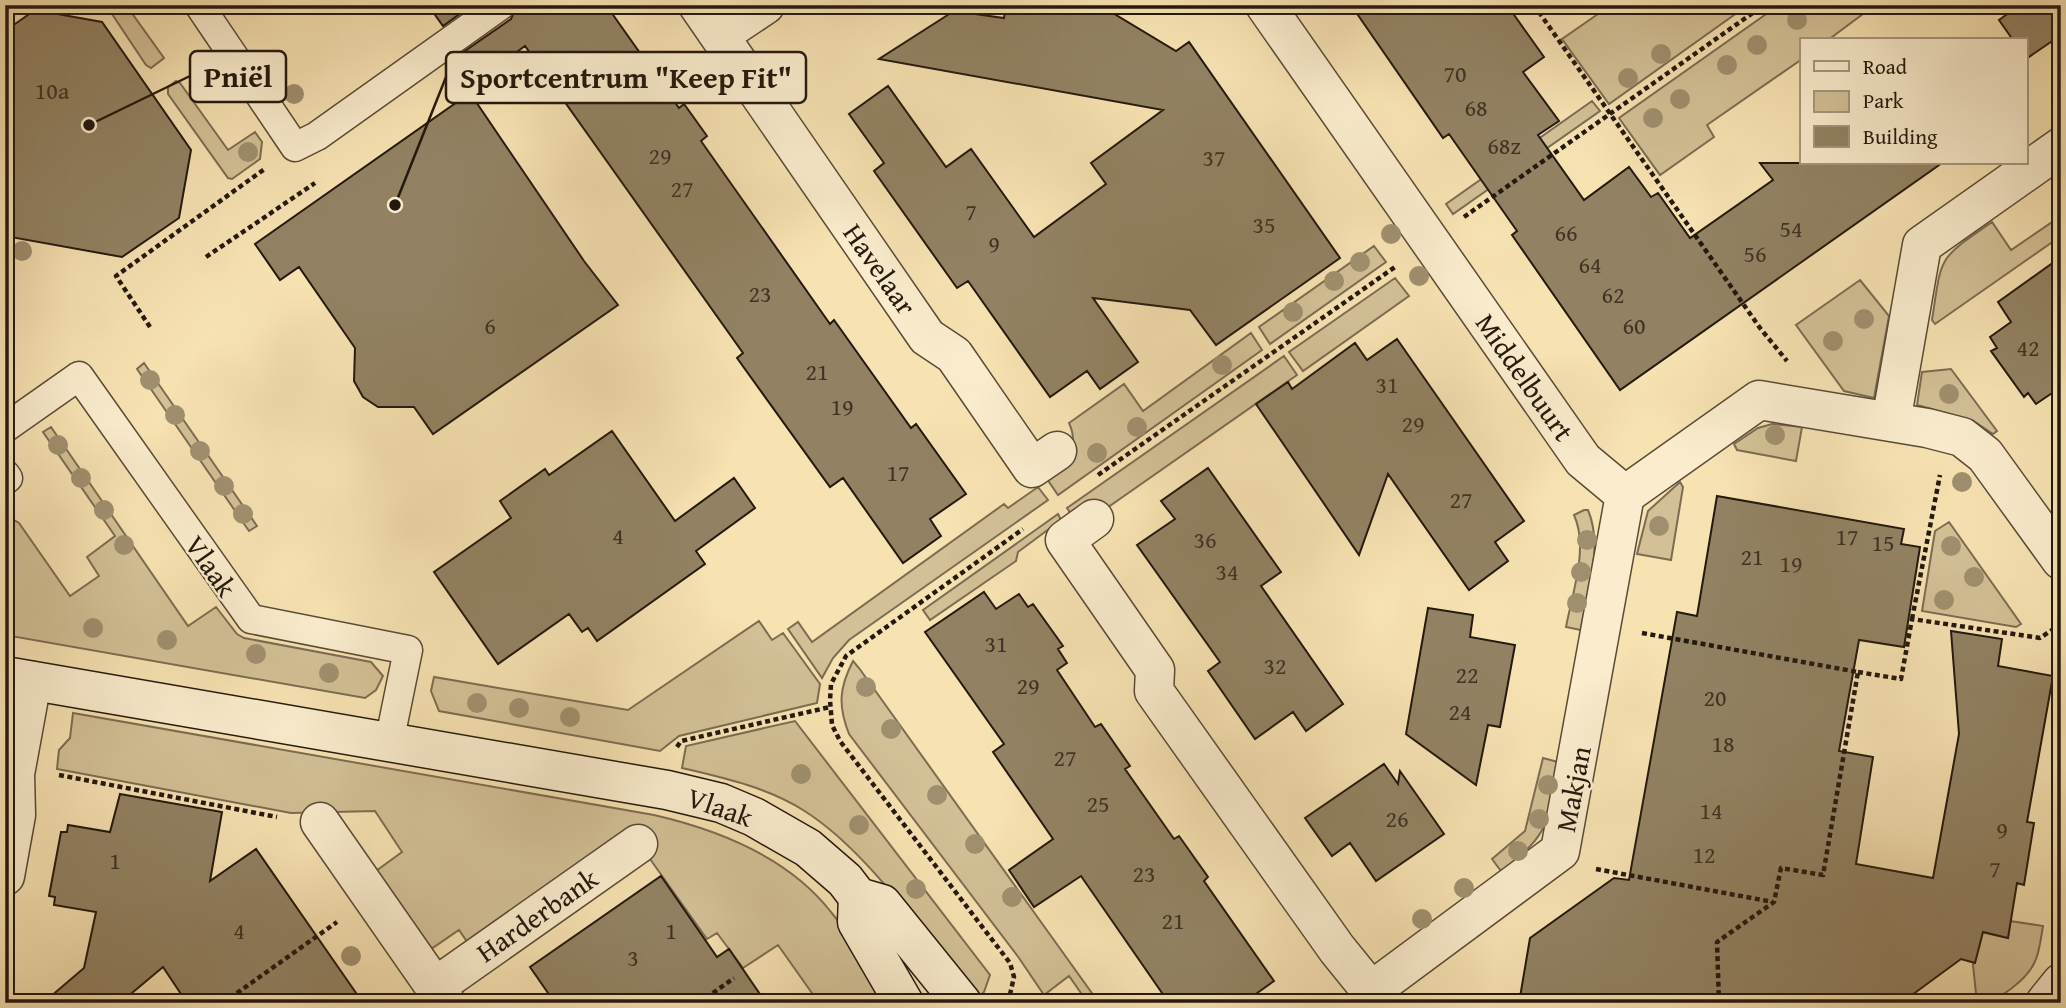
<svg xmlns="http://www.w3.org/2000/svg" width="2066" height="1008" viewBox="0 0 2066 1008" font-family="'Gentium Book Plus',serif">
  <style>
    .green { fill: #d3c096; stroke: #7c6c52; stroke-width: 2 }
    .building { fill: #928263; stroke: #24190e; stroke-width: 2 }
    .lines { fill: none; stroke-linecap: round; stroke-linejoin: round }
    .lane-casing { stroke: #594b37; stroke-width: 31 }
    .street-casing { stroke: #594b37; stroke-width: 41 }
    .secondary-casing { stroke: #24190e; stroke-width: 41 }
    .path { stroke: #24190e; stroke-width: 4.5; stroke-dasharray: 5 3.5; stroke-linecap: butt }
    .lane { stroke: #faeccd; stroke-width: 28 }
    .street { stroke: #faeccd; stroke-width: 38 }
    .secondary { stroke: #faeccd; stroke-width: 38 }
    .tree { fill: #a08f6e }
    .labels { text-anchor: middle; stroke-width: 5; stroke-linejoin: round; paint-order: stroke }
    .number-label { font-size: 24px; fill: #403323 }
    .street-label { font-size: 28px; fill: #24190e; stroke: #faeccd }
    .leader { fill: none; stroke: #24190e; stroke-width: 2.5 }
    .callout-dot { fill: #24190e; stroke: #faeccd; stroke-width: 2.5 }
    .callout { fill: #faeccd; stroke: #24190e; stroke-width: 2.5 }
    .callout-label { font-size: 30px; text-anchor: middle; font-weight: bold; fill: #24190e }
  </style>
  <rect width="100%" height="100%" fill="#f7e2b2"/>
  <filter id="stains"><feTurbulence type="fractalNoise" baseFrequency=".00286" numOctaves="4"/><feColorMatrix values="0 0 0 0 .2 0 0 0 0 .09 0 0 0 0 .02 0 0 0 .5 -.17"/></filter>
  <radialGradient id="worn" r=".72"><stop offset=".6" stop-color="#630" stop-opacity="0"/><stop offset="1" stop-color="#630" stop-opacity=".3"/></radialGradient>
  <!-- green -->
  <path class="green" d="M106,5h20l38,53 -13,10 -5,-3z
    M1611,5h137l-139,99 -47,-65z
    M1779,5h96l-47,35h-26v19l-95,66 7,12 -54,38 -41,-57z
    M176,81l4,2 48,67 27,-18 7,10 -2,17 -28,20 -4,-1 -60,-84v-7z
    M1592,101l8,10 -147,103 -7,-10z
    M2061,216v20l-126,88 -3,-4c10,-65 5,-60 60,-98l19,28z
    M1374,246l12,16 -116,82 -11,-17z
    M1395,278l14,18 -106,75 -14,-19z
    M1860,280l29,36 -15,82 -30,-7 -48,-66z
    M1251,333l11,17 -204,145 -11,-16c17,-18 34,-30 22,-56l55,-39 19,27z
    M1284,356l13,19 -193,135 -33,4 -4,-6z
    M144,363l113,163 -8,5 -112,-162z
    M1951,369l46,62 -4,3 -21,-14 -55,-15 5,-33z
    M1772,424l30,3 -6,34 -59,-11 -3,-6 24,-16z
    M51,427l137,199 28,-19 21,27 7,4 127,24 12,14 -7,14 -11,8 -360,-63v-120l14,8 51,73 29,-20 -12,-19 28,-21 -72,-104z
    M1680,482l3,5 -12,73 -34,-6 11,-43z
    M1038,487l10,13 -199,140 -16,18 -11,20 -34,-49 10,-7 14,20 192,-138 4,4z
    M1584,510h4c16,38 -2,82 -7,120l-15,-3c6,-33 23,-79 8,-112z
    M1058,514l3,6 -43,32 -2,9 -86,59 -7,-10z
    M1949,522l72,102 -5,3 -94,-16 13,-80z
    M759,621l13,19 11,-7 37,51 -3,19 -138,33 -19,15 -221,-40 -8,-20 3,-14 194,33z
    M853,661l6,7 240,335h-11l-19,-27 -25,19 -25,-37 -170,-224c-11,-28 -10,-46 4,-73z
    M73,713l581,102c65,15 135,43 177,97 23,28 40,60 59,91h-71l-41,-58 -35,23 -26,-35 -10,6 -62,-87 -173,97 -13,-19 -28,19 -55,-78 26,-19 -27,-41 -84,2 -234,-44 2,-19 11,-12z
    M795,721l195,254 -6,17 -9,7c-50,-61 -106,-148 -172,-189 -37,-23 -79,-32 -121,-42l4,-22z
    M1543,758l15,4c-11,59 -6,72 -57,109l-9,-12 33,-28z
    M2010,921l33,5c-2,11 -3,23 -7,33 -7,20 -39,44 -59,44l-4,-38 8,-33 27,6z"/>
  <!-- building -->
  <path class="building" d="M428,5h44l-29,21z
    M517,5h89l73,103 5,-4 23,32 -6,5 129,183 4,-4 77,108 5,-4 50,70 -36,25 11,17 -38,27 -60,-85 -13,9 -93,-129 6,-5 -218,-307 -44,32 -19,-25 49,-34z
    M1006,5h64l41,7 65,39 13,-9 151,216 -124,87 -26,-35 -97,-12 45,64 -38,27 -13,-18 -37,26 -82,-116 -11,7 -83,-117 10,-8 -35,-49 39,-28 58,81 25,-18 63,88 72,-53 -15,-21 72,-53 -284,-51 75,-48 50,7z
    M1351,5h156l37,52 -21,15 36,49 -21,14 46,65 45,-33 22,30 7,-4 32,45 83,-58 -13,-17h182l-322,227 -108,-155 5,-4 -68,-97 -6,4z
    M2020,5h41v30l-35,24v-19h-13l-14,-20z
    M35,10l67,12 89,128 -12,68 -57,39 -117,-21v-205z
    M470,93l114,168 34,44 -185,129 -19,-27h-36l-15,-10 -9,-16 1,-33 -56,-81 -19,13 -25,-36z
    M2061,257v130l-25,17 -8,-11 -4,4 -33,-46 6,-3 -7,-11 21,-15 -13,-20z
    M1397,339l127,182 -29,21 13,19 -39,29 -81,-116 -29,81 -103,-151 32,-22 4,7 63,-46 12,17z
    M612,431l63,90 59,-43 21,30 -59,43 9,13 -108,77 -9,-13 -6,4 -13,-18 -71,50 -64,-92 77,-54 -11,-17 45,-32 4,6z
    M1208,468l73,104 -20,14 82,118 -37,27 -13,-19 -38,27 -47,-68 12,-9 -83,-117 38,-26 -14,-18z
    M1717,496l187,33 -3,15 19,3 -16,100 -45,-7 -20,111 34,6 -17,107 77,14 26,-144 -8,-103 51,8 -4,27 55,10 -26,146 7,1 -10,62 -7,-2 -9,55 -25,-6 -8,31 -14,-4 -60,44h-382l11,-65 84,-60 15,2 48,-268 20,4z
    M984,592l12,17 23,-15 9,13 5,-3 30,42 -5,3 9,14 -10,7 38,57 6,-3 29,42 -5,3 49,70 5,-3 29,41 -4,4 70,100 -31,22h-74l-88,-127 -47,31 -25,-37 44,-31 -60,-87 11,-8 -79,-112z
    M1428,608l45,7 -3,22 45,8 -15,82 -12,-2 -12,60 -70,-51z
    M1384,764l14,20 2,-13 44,63 -68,47 -26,-38 -18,13 -27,-38z
    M120,794l102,18 -12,69 46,-32 107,154h-176l-24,-36 -43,36h-77l41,-35 12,-56 -42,-7 1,-8 -6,-1 12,-64h6l1,-7 42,7z
    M661,876l56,81 12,-8 37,54h-211l-25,-36z"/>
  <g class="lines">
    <!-- lane casing -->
    <g class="lane-casing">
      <path id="lane" d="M199,5l96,142 22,-11 184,-131
        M5,428l74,-52 172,243 157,31 -19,93
        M5,474l3,4 -3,2"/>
    </g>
    <!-- street casing -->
    <g class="street-casing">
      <path id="street" d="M698,5l229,332 27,18 78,113 25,-17
        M1265,5l318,455 42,35 134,-95 168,28 35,9 23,18 76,105
        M720,35l45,-30
        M1891,422l31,-177 139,-98
        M1094,519l-29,21 90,130 -1,21 183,258 34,42 4,12
        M320,822l126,181
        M5,876l11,-61 -1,-41 17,-93
        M435,987l203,-143
        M1371,991l189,-140 65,-356
        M2045,1003l16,-20"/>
    </g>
    <!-- secondary casing -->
    <g class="secondary-casing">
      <path id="secondary" d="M5,676l662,114 54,13 33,14 54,31 37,32 13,17 24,7 80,99
        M858,897l-1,25 47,81"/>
    </g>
    <!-- path -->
    <path class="path" d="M1534,5l226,323 27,33
      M1464,217l300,-212
      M206,257l109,-74
      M150,327l-34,-51 150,-108
      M1098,475l297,-208
      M1912,619l28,-144
      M1642,633l216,39 -35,203 -42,-7 -7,34 -57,40 2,61
      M1858,672l43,7 11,-60 128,19 21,-14
      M677,747l4,-6 149,-34
      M59,775l218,42
      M1596,869l177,33
      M223,1003l114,-81
      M699,1003l35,-25
      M1008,1003l6,-26 -4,-14 -170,-222 -8,-16 -2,-25 1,-16 15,-28 177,-127"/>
    <!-- lane -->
    <use href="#lane" class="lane"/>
    <!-- street -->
    <use href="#street" class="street"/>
    <!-- secondary -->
    <use href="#secondary" class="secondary"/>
  </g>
  <!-- trees -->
  <g class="tree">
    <circle cx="1797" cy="20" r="10"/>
    <circle cx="1757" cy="45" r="10"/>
    <circle cx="1661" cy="54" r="10"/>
    <circle cx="1727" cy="65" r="10"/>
    <circle cx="1628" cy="78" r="10"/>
    <circle cx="294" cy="94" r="10"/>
    <circle cx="1680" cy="99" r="10"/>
    <circle cx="1653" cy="118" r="10"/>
    <circle cx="248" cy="152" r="10"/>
    <circle cx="1391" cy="234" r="10"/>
    <circle cx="22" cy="251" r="10"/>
    <circle cx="1360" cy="262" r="10"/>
    <circle cx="1419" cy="276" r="10"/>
    <circle cx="1334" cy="281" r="10"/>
    <circle cx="1293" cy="312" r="10"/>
    <circle cx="1864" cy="319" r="10"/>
    <circle cx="1833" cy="341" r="10"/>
    <circle cx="1222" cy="365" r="10"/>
    <circle cx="150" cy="380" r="10"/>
    <circle cx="1949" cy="394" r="10"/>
    <circle cx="175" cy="415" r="10"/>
    <circle cx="1137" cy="427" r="10"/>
    <circle cx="1775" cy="435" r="10"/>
    <circle cx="58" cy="445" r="10"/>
    <circle cx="200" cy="451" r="10"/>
    <circle cx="1097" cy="453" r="10"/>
    <circle cx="81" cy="478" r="10"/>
    <circle cx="1962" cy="482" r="10"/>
    <circle cx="224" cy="486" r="10"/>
    <circle cx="104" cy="510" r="10"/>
    <circle cx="243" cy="514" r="10"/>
    <circle cx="1659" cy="526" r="10"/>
    <circle cx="1587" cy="540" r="10"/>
    <circle cx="124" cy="545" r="10"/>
    <circle cx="1951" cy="546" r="10"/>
    <circle cx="1581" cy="572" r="10"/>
    <circle cx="1974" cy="577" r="10"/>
    <circle cx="1944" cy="600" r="10"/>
    <circle cx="1577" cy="603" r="10"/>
    <circle cx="93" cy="628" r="10"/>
    <circle cx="167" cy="640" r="10"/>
    <circle cx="256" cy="654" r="10"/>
    <circle cx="329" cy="673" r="10"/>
    <circle cx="866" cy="687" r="10"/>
    <circle cx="477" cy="703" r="10"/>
    <circle cx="519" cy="708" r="10"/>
    <circle cx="570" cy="717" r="10"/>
    <circle cx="891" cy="729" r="10"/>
    <circle cx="801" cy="774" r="10"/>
    <circle cx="1548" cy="785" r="10"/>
    <circle cx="937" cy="795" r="10"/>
    <circle cx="1539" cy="819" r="10"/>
    <circle cx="859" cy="825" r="10"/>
    <circle cx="975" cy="844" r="10"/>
    <circle cx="1518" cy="851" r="10"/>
    <circle cx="1464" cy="888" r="10"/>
    <circle cx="916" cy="889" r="10"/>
    <circle cx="1012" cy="897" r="10"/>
    <circle cx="1422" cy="919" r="10"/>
    <circle cx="351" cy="956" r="10"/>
  </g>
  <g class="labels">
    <!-- number labels -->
    <g class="number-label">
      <text x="1455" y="82">70</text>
      <text x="52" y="99">10a</text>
      <text x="1476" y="116">68</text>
      <text x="1504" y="154">68z</text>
      <text x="660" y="164">29</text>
      <text x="1214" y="166">37</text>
      <text x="682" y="197">27</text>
      <text x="971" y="220">7</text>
      <text x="1264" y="233">35</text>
      <text x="1791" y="237">54</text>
      <text x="1566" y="241">66</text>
      <text x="994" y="252">9</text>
      <text x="1755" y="262">56</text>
      <text x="1590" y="273">64</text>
      <text x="760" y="302">23</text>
      <text x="1613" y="303">62</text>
      <text x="490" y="334">6</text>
      <text x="1634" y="334">60</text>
      <text x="2028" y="356">42</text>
      <text x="817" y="380">21</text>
      <text x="1387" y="393">31</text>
      <text x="842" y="415">19</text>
      <text x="1413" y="432">29</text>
      <text x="898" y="481">17</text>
      <text x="1461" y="508">27</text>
      <text x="618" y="544">4</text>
      <text x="1847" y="545">17</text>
      <text x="1205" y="548">36</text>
      <text x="1883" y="551">15</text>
      <text x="1752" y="565">21</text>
      <text x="1791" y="572">19</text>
      <text x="1227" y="580">34</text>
      <text x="996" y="652">31</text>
      <text x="1275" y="674">32</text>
      <text x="1467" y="683">22</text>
      <text x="1028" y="694">29</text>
      <text x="1715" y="706">20</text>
      <text x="1460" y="720">24</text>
      <text x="1723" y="752">18</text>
      <text x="1065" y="766">27</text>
      <text x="1098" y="812">25</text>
      <text x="1711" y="819">14</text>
      <text x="1397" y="827">26</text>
      <text x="2002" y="838">9</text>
      <text x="1704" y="863">12</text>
      <text x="115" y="869">1</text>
      <text x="1995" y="877">7</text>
      <text x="1144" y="882">23</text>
      <text x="1173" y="929">21</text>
      <text x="239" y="939">4</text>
      <text x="671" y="939">1</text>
      <text x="633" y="966">3</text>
    </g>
    <!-- street labels -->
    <g class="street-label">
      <text transform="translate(880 269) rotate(55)" y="10">Havelaar</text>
      <text transform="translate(1525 377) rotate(55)" y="10">Middelbuurt</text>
      <text transform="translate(211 566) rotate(55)" y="10">Vlaak</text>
      <text transform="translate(1573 789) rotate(-79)" y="10">Makjan</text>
      <text transform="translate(720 807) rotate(19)" y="10">Vlaak</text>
      <text transform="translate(537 915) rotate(-35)" y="10">Harderbank</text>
    </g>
  </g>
  <!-- callouts -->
  <path class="leader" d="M89 125L190 76M395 205L446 77"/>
  <g class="callout-dot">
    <circle cx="89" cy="125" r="7"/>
    <circle cx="395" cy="205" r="7"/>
  </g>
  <g class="callout">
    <rect x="190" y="51" width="96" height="51" rx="7"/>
    <rect x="446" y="52" width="360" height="51" rx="7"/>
  </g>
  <g class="callout-label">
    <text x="238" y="87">Pniël</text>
    <text x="626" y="88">Sportcentrum "Keep Fit"</text>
  </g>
  <!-- margin -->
  <rect width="2066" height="1008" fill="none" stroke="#f7e2b2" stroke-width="28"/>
  <rect x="7" y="7" width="2052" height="994" fill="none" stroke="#24190e" stroke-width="3.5"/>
  <rect x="14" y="14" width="2038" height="980" fill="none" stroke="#24190e" stroke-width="2"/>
  <!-- legend -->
  <rect x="1800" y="38" width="228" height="126" fill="#faeccd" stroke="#a49881" stroke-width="2"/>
  <rect x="1814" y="61" width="35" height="10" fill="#faeccd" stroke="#a49881" stroke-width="2"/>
  <text x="1863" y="74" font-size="21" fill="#24190e">Road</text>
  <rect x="1814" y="91" width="35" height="21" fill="#d3c096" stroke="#a49881" stroke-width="2"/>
  <text x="1863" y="108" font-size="21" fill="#24190e">Park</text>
  <rect x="1814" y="126" width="35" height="21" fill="#928263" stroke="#a49881" stroke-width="2"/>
  <text x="1863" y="144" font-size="21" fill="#24190e">Building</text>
  <rect width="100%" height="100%" filter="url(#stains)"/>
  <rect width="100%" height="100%" fill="url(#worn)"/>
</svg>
